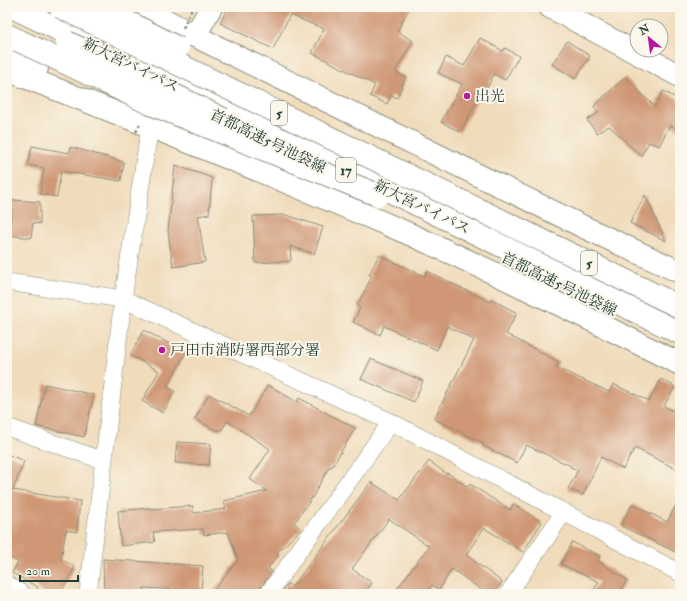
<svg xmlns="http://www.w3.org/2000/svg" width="687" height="601" viewBox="0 0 687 601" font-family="'IM FELL Double Pica','Noto Serif JP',serif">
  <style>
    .building { fill: #cf9775 }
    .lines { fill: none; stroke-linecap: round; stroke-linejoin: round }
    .street-casing { stroke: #888c78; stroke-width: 18 }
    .secondary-casing { stroke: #888c78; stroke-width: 24 }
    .highway-casing { stroke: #888c78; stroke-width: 24 }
    .street { stroke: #fff; stroke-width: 17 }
    .secondary { stroke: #fff; stroke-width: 22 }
    .highway { stroke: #fff; stroke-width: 22 }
    .highway-bridge-casing { stroke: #888c78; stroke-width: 24; stroke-linecap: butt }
    .path-bridge { stroke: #888c78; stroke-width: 2.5; stroke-dasharray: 3 3; stroke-linecap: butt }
    .highway-bridge { stroke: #fff; stroke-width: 22 }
    .poi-dot { fill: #b5179e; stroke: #fbf7ec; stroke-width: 1.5 }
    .labels { text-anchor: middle; stroke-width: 4; stroke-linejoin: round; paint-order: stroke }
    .shield { fill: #fbf7ec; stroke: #61756b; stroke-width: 1 }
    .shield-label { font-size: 14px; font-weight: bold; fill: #1f3d34 }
    .street-label { font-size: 15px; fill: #1f3d34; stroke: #fbf7ec }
    .poi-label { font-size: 15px; fill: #1f3d34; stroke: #fbf7ec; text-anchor: start }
  </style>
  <rect width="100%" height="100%" fill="#fbf7ec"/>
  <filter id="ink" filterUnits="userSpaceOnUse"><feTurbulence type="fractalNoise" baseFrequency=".025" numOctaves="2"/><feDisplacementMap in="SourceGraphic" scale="8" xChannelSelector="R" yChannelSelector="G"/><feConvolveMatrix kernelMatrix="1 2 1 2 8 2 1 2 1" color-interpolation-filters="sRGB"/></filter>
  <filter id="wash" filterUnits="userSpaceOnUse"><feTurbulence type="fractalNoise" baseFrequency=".012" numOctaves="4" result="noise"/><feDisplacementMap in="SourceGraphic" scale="16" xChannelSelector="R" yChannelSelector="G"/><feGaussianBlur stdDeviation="0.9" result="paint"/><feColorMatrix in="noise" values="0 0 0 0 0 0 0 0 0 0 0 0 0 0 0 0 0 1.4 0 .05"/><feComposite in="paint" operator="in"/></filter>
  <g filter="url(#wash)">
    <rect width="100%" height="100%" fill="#f0dcbb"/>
    <g id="blocks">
      <!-- building -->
      <path class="building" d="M228,7h182l-13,24 16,10 -18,31 11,5 -9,21 -6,-3 -4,9 -17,-8 5,-11 -63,-32 12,-24 -34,-14 -17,34 -53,-26z
        M480,38l23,13 2,-3 14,8 -14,24 -11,-6 -10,20 -3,-1 -21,39 -19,-10 21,-38 -24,-11 8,-16 18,9z
        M567,41l23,15 -15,23 -23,-15z
        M625,77l30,30 8,-16 17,9v31l-10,-6 -11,21 -10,-4 -8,14 -32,-30 -12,7 -10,-13 11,-7 -4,-7z
        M32,146l37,7 2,-6 53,15 -3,19 -60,-10 -4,26 -17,-3 4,-26 -16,-3z
        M175,165l37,13 -3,36 -11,2 7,46 -32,5 -5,-36z
        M645,195l21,46 -36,-18z
        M13,200l27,2v22l-7,-1 -2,15 -22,-3z
        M286,215l37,12 -9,27 -24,-8 1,15 -36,2 -2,-47z
        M379,255l45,21 3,-5 63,31 1,-3 26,14 -11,21 53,28 -3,5 53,25 4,-8 36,17 12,-22 14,8 -11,19 16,8v57l-45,-23 -12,21 -22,-12 -18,38 -15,-6 10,-19 -8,-3 1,-1 -45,-21 -9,18 -35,-18 1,-2 -49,-24 40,-79 -27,-14 -10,24 -53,-24 -4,9 -27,-13 7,-14 -3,-2 15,-30 -3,-1z
        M144,330l42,23 -19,34 8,4 -12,22 -21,-12 17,-30 -29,-16z
        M371,359l52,22 -9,21 -53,-23z
        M45,384l49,11 -10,42 -48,-11z
        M268,385l29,17 2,-4 56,30 -23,39 -2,-1 -18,32 -18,25 7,6 -24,24 2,2 -11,13 4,3 -12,17 -2,6h-47l27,-34 -10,-28 -24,3 -1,-6 -50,3 2,10 -34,4 -3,-35 32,-3v1l43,-3v7l33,-4 -2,-8 43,-10 -17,-12 20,-30 -43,-28 -5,9h-7l-20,-11 14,-25 40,22z
        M177,442l34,2 -2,21 -34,-2z
        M7,454l17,7 -11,29 67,11 -3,31 -11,-2 -5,29 14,8 -15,27h-13l-10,-5 1,-2 -26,-14 6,-11 -11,-6z
        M429,461l18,13 1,-1 20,14 2,-3 40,26 3,-6 29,18 -19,30 -39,-24 -18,27 36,27 -9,12h-6l-35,-25 -13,21 -7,-5 -6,9h-33l36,-48 -40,-27 -37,50 20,14 -8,11h-84l8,-10 4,3 79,-105 28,18z
        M680,498v56l-59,-28 11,-22 35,18z
        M572,542l28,14 -2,5 29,19 -9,14h-27l8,-12 -38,-18z
        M103,559l100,7 -2,25 -57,-3v6h-40z"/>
    </g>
  </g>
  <g filter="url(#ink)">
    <use href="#blocks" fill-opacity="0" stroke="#888c78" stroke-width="1"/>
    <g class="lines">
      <!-- street casing -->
      <g class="street-casing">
        <path id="street" d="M7,282l116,17 268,123 289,151
          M7,427l97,34
          M7,584l15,10
          M88,594l35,-295 27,-173
          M268,594l123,-172
          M508,594l56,-82"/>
      </g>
      <!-- secondary casing -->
      <g class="secondary-casing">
        <path id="secondary" d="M550,7l130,69
          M195,36l16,-29"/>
      </g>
      <!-- highway casing -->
      <g class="highway-casing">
        <path id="highway" d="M12,7l79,38
          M141,7l54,29 393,193 92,43
          M7,54l30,14
          M142,59l84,41
          M7,70c134,52 268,106 400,163 92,41 183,86 273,131
          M205,101l475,232
          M498,219l182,88"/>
      </g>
      <!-- street -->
      <use href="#street" class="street"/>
      <!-- secondary -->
      <use href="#secondary" class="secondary"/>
      <!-- highway -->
      <use href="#highway" class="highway"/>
      <!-- highway-bridge casing -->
      <g class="highway-bridge-casing">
        <path id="highway-bridge" d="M60,7l438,212
          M99,7l79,41
          M7,35l144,69 227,91
          M67,42l156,77"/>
      </g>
      <!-- path-bridge -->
      <path class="path-bridge" d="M183,28l9,-20
        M136,132l5,-10"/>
      <!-- highway-bridge -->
      <use href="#highway-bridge" class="highway-bridge"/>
    </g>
  </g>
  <!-- markers -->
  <g class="poi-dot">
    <circle cx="467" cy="96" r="4"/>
    <circle cx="162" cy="350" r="4"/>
  </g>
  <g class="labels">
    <!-- shield labels -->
    <g class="shield">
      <rect x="271" y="101" width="16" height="24" rx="3"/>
      <rect x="336" y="158" width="20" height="24" rx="3"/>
      <rect x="581" y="251" width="16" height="24" rx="3"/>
    </g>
    <g class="shield-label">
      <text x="279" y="118">5</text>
      <text x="346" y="175">17</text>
      <text x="589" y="268">5</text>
    </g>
    <!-- street labels -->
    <g class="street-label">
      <text transform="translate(131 65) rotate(26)" y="5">新大宮バイパス</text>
      <text transform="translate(268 141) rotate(26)" y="5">首都高速5号池袋線</text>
      <text transform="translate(422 207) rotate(26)" y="5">新大宮バイパス</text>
      <text transform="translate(559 284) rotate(26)" y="5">首都高速5号池袋線</text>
    </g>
    <!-- poi labels -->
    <g class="poi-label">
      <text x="475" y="101">出光</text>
      <text x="170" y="355">戸田市消防署西部分署</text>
    </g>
  </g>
  <!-- margin -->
  <rect width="687" height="601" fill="none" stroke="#fbf7ec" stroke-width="24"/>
  <!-- north arrow -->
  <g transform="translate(649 38) rotate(331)"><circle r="19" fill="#fbf7ec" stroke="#a3ada2"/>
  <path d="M0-3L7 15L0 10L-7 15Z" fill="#b5179e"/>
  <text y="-6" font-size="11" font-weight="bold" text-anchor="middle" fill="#1f3d34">N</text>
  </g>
  <!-- scale -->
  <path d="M20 575v6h58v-6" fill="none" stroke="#1f3d34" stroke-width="2"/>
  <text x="26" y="575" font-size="12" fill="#1f3d34" stroke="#fbf7ec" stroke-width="3" paint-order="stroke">20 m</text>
</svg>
